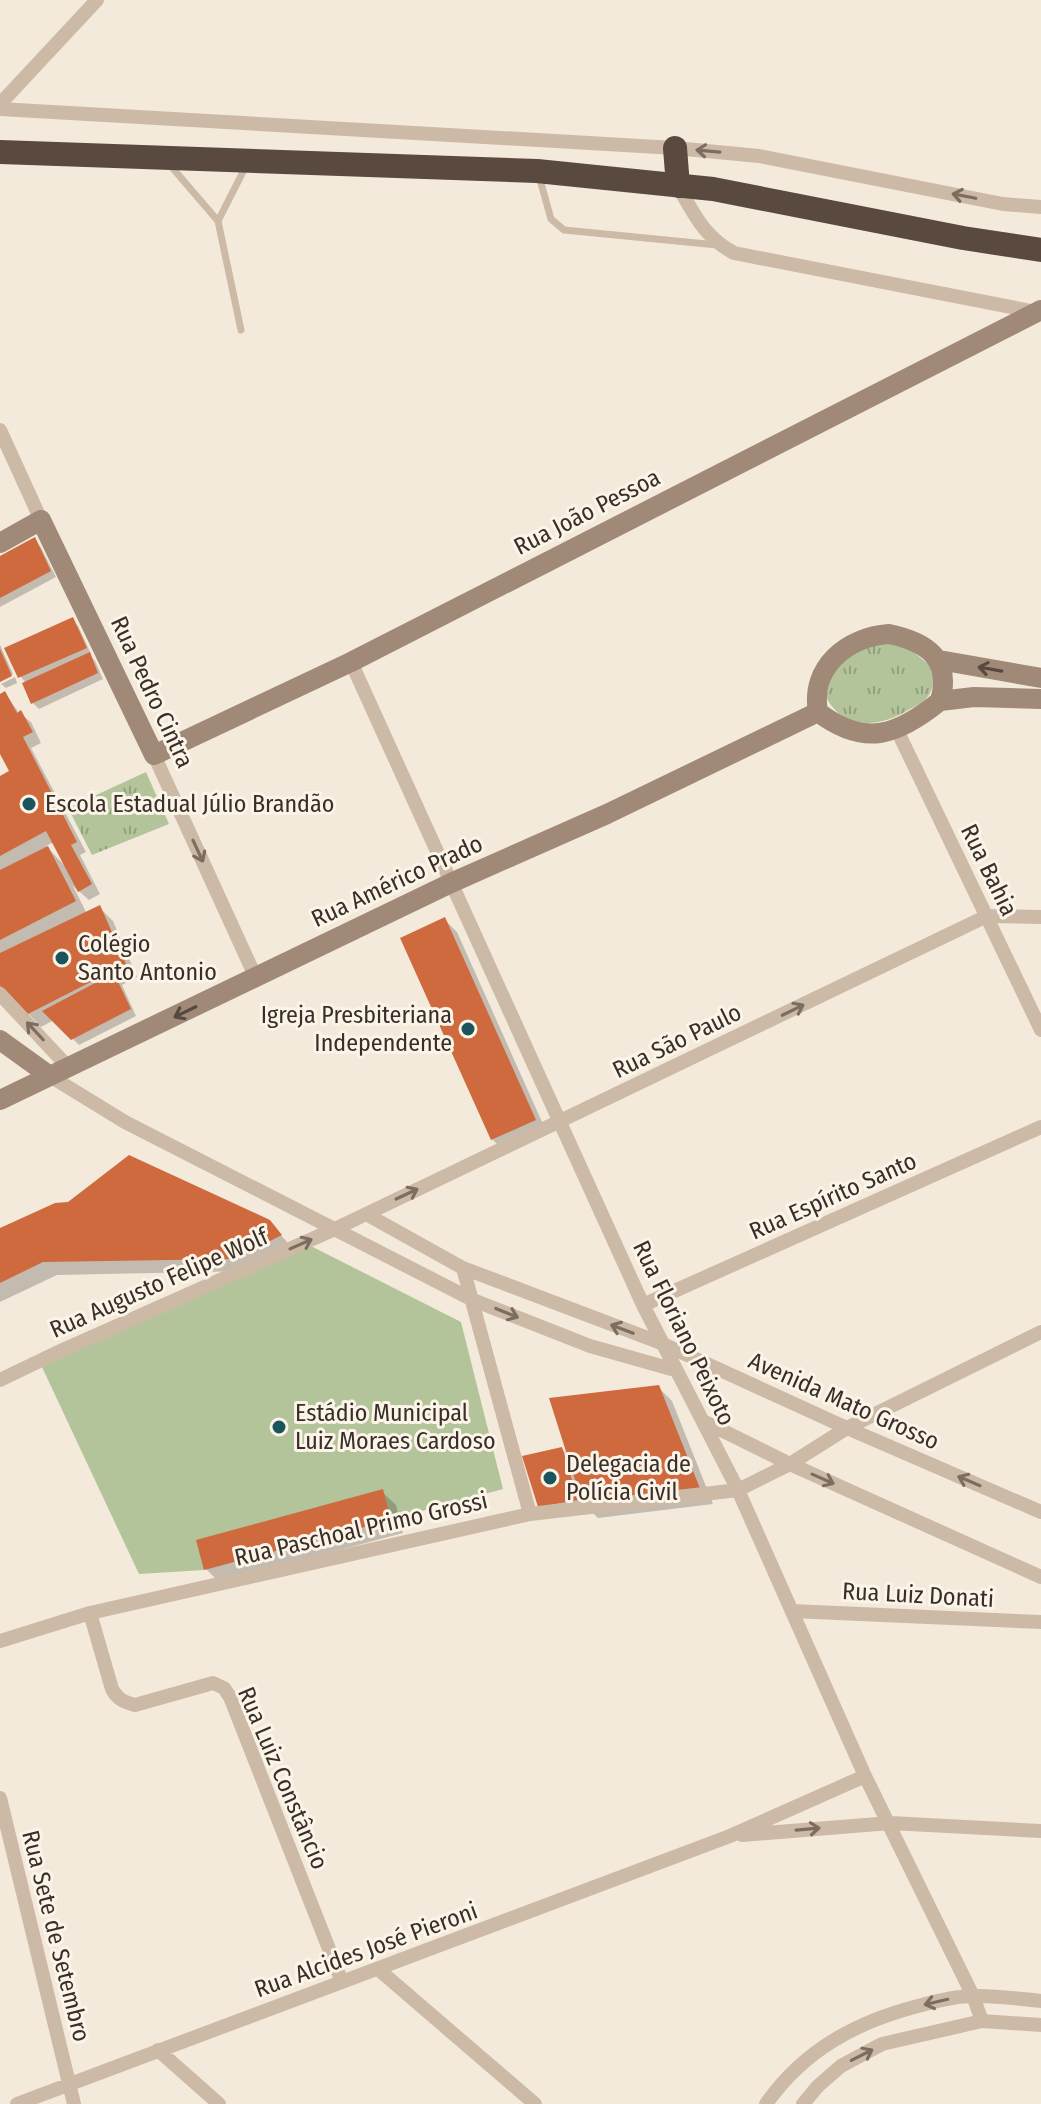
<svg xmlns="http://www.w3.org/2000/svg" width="1041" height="2104" viewBox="0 0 1041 2104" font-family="'Fira Sans Condensed',sans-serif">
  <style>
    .park { fill: url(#park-tufts) }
    .garden { fill: #b4c49a }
    .shadow { fill: #0003; fill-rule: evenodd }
    .building { fill: #cf6a3e }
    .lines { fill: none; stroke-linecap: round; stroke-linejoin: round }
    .lane { stroke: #cdbaa6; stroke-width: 7 }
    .street { stroke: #cdbaa6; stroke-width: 14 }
    .secondary { stroke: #a18977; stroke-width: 20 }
    .highway { stroke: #5a493e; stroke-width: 24 }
    .oneway { stroke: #7c6d61 }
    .oneway2 { stroke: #584940 }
    .poi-dot { fill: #1a555e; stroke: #fbf4e8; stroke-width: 3 }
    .labels { text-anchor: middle; stroke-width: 6; stroke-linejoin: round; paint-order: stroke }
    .street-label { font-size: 24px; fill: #392e28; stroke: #fbf4e8 }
    .poi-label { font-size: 24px; fill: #392e28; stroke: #fbf4e8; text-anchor: start }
  </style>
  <defs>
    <pattern id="park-tufts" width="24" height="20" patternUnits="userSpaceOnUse" patternTransform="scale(2)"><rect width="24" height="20" fill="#b4c49a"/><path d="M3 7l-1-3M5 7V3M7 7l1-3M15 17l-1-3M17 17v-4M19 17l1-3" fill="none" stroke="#93a07e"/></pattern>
  </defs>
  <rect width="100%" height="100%" fill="#f4eadc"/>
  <!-- park -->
  <path class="park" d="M900,641l33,27c0,8 1,18 -3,25 -4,8 -12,12 -20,16 -28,18 -66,23 -84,-12l6,-25 30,-27z
    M146,772l23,52 -77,31 -24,-47z"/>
  <!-- garden -->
  <path class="garden" d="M307,1244l154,78 42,167 -299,81 -65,4 -98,-209z"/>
  <!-- shadow -->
  <path class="shadow" d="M34,540l6,6 16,31 -56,30v-49z
    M72,620l6,6 13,28 -2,1 6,6 8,18 -64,30 -6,-6 -9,-19 2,-1 -6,-7z
    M0,645l13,29 -13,6z
    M15,677l2,6 -11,5 -5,-4z
    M5,694l15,20 11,8 10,21 -10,5 55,104 -6,3 20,39 -11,6 -16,-14 14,28 13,-6 13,13 24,56 -15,8 14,31 -57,29 -25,-25 -13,7 -41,-44v-204l12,-7 -12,-23v-53zM54,842l11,24 -19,-20z
    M444,919l13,13 90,201 -42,19 -13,-13z
    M69,1204l200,17 24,28 -45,22 -191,4 -57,27v-72z
    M658,1387l14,14 41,103 -115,14 -9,-9 -40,7 13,-67 8,8z
    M382,1492l14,13 7,28 -184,49 -13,-13z"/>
  <!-- building -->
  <path class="building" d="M35,537l16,34 -51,27v-42z
    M73,617l14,31 -69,30 -14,-30z
    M0,649l12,27 -12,6z
    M90,652l8,21 -67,31 -9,-21z
    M5,691l12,22 4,-3 12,22 -10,5 54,105 -6,3 21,39 -14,8 -32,-61 -46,25v-80l9,-5 -9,-17v-60z
    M48,846l28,55 -76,39v-70z
    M100,905l26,59 -100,51 -26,-29v-33z
    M445,917l91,203 -45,20 -91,-202z
    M114,973l17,36 -60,31 -29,-29z
    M129,1155l141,65 12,15 -48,24 -191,3 -43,21v-55l55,-25 13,-1z
    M659,1385l42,106 -118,14 -34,-107z
    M562,1447l16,53 -40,7 -16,-51z
    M383,1489l8,31 -187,50 -8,-30z"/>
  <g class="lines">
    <!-- lane -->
    <path class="lane" d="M170,165l48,56
      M539,176l12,43 13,11 153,15
      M241,330l-23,-109 29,-57"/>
    <!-- street -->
    <path class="street" d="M0,104l97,-104
      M0,109l675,39 84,8 244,48 38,3
      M678,186c16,28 26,51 56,67l302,59
      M0,430l41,90
      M351,662l292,643 95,185 127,286 108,220 9,25
      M897,730l144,300
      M154,755l102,223
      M0,994l69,74
      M50,1076l75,46 348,178 117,46 85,24
      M366,1214l97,54 198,75 186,85 194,84
      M463,1268l67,246
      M643,1305l398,-178
      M0,1380l54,-26 283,-126 650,-312 54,1
      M703,1421l87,43 251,113
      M792,1611l249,11
      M90,1613l22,76c5,10 12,13 23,16l78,-22 11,5 6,9 112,285
      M0,1641l90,-28 440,-99 208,-24 52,-26 57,-36 194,-96
      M0,1798l74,306
      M742,1835l148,-12 151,8
      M378,1969l157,135
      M158,2050l61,54
      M17,2104l713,-268 135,-60
      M766,2104c38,-54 90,-82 152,-98 18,-5 37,-10 55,-10 22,-1 46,3 68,5
      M803,2104l15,-18 23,-20 41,-22 100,-23 59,4"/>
    <!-- secondary -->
    <path class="secondary" d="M0,543l41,-23 113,235 197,-93 690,-352
      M889,634c38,8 63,25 51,67 -42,34 -75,47 -122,11 -8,-45 29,-75 71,-78z
      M939,660l102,18
      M940,701l34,-4 67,2
      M0,1040l50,36
      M0,1100l451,-217 156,-69 211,-102"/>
    <!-- highway -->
    <path class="highway" d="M675,148l3,38
      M0,152l537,19 176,18 250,49 78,12"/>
  </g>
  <!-- one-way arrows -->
  <defs><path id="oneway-shaft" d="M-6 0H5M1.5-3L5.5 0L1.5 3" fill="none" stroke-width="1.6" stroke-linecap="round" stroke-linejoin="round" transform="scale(2)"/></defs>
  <g class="oneway">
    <use href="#oneway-shaft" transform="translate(708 151) rotate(-175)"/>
    <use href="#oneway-shaft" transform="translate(964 196) rotate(-169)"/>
    <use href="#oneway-shaft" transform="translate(198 851) rotate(65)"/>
    <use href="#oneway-shaft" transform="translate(793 1010) rotate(-26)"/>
    <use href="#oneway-shaft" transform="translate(35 1031) rotate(-133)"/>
    <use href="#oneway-shaft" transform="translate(407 1194) rotate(-25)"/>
    <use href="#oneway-shaft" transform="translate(301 1244) rotate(-24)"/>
    <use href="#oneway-shaft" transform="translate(507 1313) rotate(22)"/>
    <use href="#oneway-shaft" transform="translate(622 1329) rotate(-159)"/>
    <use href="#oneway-shaft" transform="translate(823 1479) rotate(24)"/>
    <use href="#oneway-shaft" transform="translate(969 1481) rotate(-157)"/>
    <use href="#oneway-shaft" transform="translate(808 1829) rotate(-5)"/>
    <use href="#oneway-shaft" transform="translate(936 2002) rotate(167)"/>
    <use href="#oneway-shaft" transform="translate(862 2055) rotate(-27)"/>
  </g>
  <g class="oneway2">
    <use href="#oneway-shaft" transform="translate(990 669) rotate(-170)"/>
    <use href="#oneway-shaft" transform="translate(185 1012) rotate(154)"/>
  </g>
  <!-- markers -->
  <g class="poi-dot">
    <circle cx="29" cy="804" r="8"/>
    <circle cx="62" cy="958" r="8"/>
    <circle cx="468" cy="1029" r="8"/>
    <circle cx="279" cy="1427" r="8"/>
    <circle cx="550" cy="1478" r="8"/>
  </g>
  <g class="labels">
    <!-- street labels -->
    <g class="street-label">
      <text transform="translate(587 512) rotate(-27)" y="8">Rua João Pessoa</text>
      <text transform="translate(152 692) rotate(65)" y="8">Rua Pedro Cintra</text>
      <text transform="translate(989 870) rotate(64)" y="8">Rua Bahia</text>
      <text transform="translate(397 881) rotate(-25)" y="8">Rua Américo Prado</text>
      <text transform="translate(677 1041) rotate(-26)" y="8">Rua São Paulo</text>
      <text transform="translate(833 1196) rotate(-24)" y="8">Rua Espírito Santo</text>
      <text transform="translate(159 1283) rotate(-24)" y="8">Rua Augusto Felipe Wolf</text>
      <text transform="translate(684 1333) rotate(64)" y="8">Rua Floriano Peixoto</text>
      <text transform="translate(844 1401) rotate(24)" y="8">Avenida Mato Grosso</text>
      <text transform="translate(361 1529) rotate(-13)" y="8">Rua Paschoal Primo Grossi</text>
      <text transform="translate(918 1595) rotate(3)" y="8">Rua Luiz Donati</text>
      <text transform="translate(283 1778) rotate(67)" y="8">Rua Luiz Constâncio</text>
      <text transform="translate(56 1936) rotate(76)" y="8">Rua Sete de Setembro</text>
      <text transform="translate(366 1950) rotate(-20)" y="8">Rua Alcides José Pieroni</text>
    </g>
    <!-- poi labels -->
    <g class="poi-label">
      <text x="45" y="812">Escola Estadual Júlio Brandão</text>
      <text x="78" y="952">Colégio<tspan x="78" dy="28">Santo Antonio</tspan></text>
      <text x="452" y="1023" text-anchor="end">Igreja Presbiteriana<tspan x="452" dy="28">Independente</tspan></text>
      <text x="295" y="1421">Estádio Municipal<tspan x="295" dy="28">Luiz Moraes Cardoso</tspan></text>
      <text x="566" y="1472">Delegacia de<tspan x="566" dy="28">Polícia Civil</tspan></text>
    </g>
  </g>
</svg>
